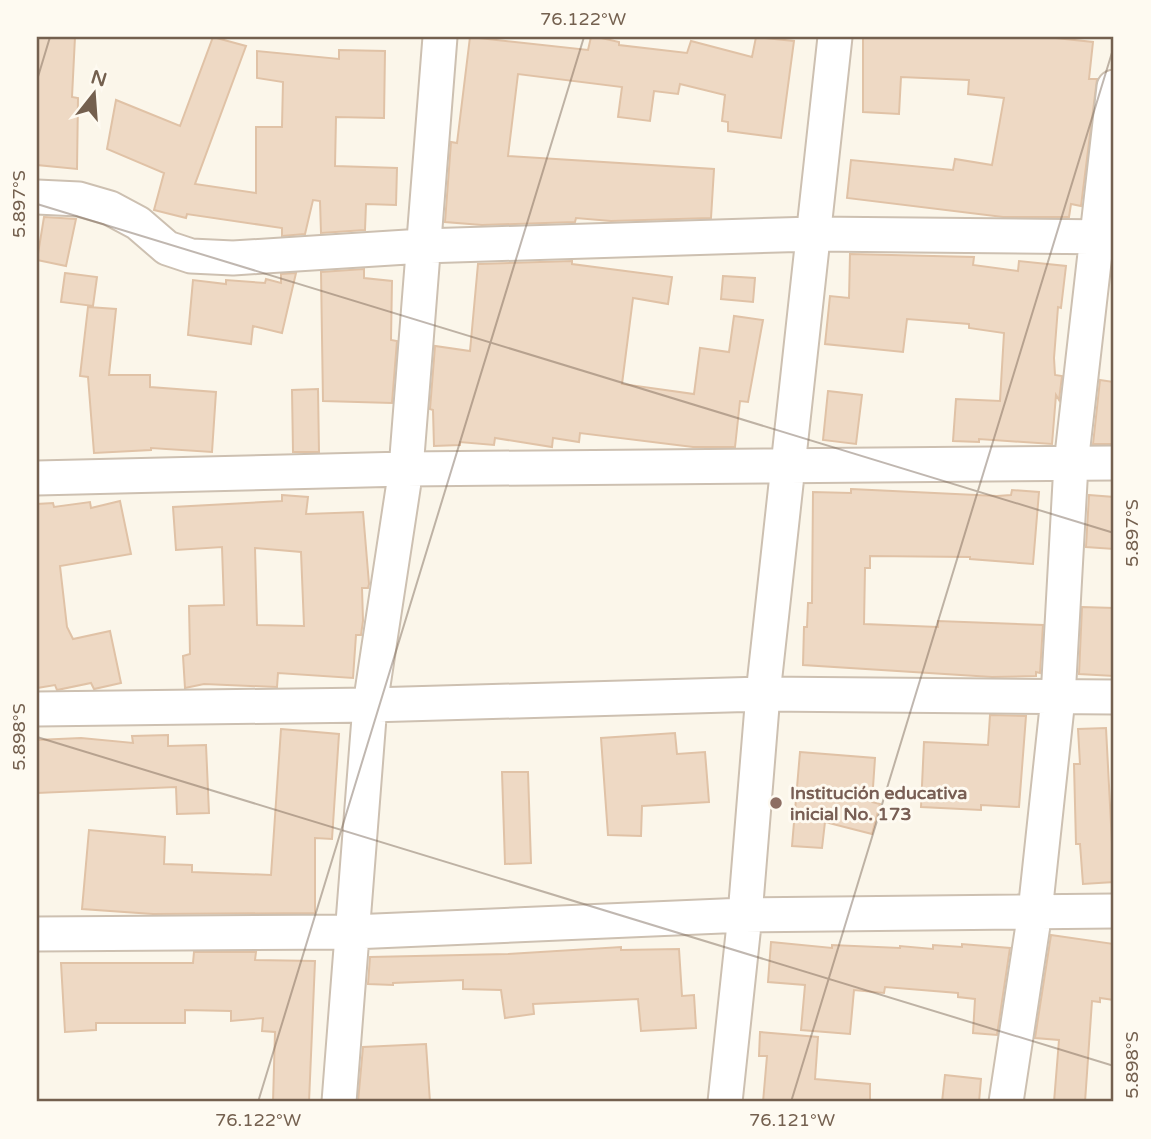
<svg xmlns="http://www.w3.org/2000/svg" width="1151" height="1139" viewBox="0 0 1151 1139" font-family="'Varela Round',sans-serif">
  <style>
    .building { fill: #eed9c4; stroke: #e0c2a6; stroke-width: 2; fill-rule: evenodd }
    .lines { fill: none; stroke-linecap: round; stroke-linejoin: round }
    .minor-casing { stroke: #cdc0b1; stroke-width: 37 }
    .minor { stroke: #fff; stroke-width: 33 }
    .ticks { fill: none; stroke: #74604f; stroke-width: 2; stroke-opacity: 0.45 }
    .education-dot { fill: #8d6e63; stroke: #fefaf1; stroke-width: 2.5 }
    .labels { text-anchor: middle; stroke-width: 6; stroke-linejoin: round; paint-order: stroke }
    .education-label { font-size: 18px; font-weight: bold; fill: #785e54; stroke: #fefaf1; text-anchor: start }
    .neatline { fill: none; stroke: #74604f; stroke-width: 2.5 }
    .ticks-label { font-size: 18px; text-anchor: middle; fill: #74604f }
  </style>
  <rect width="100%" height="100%" fill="#fbf6ea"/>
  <!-- building -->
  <path class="building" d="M37,37h38l-3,60 6,1 -1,71 -40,-4z
    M213,37l33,9 -51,138 61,9v-66h26l1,-45 -26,-4v-27l82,8v-9l46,1 -1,67 -48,-1 -1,49 62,2 -1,37 -30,-1 -1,26 -44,3 -1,-32 -7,-1 -8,34 -23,2v-8l-95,-14 -1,4 -32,-8 10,-37 -57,-24 9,-49 64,26z
    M470,37l118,13 3,-13h6l22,5v3l68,8 4,-12 61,16 4,-20 38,4 -13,97 -53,-7v-9l-6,-1 3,-26 -45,-11 -2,10 -24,-3 -4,30 -32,-4 4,-30 -104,-13 -10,82 206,13 -3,49 -100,3 -35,-3 -1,4 -93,3 -37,-3 6,-80 6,1z
    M863,37h183l47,5 -4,37h8l-16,127 -10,-2 -2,13h-66l-156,-19 4,-38 102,10 2,-11 37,6 12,-67 -36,-4 1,-14 -68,-3 -2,37 -36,-2z
    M44,217l32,2 -10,47 -29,-6z
    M850,254l124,3 -1,8 45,6 1,-10 47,5 -5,42 -3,-1 -4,51 1,17 7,1 -3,24 -3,-5 -4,49 -73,-5v3l-26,-1 3,-42 44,2 4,-68 -35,-5v-4l-62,-5 -4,33 -78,-8 5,-48 19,2z
    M572,261v3l100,13 -4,27 -35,-6 -11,86 72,10 6,-46 29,4 5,-36 29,4 -15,82 -8,-1 -5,46h-42l-113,-14 -1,9 -26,-4 -1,9 -57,-9 -1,7 -34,-3v3l-26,1 -1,-36 -3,-1 5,-63 35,5 8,-87z
    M364,269v9l28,3 -1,59 6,1 -5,62 -69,-2 -2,-129z
    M65,273l32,4 -4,29 -32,-4z
    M296,273l-14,60 -29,-7 -2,18 -63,-9 5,-55 33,4v-4l39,3 1,-4 15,4v-9z
    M723,276l32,2 -2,24 -32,-3z
    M88,307l28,2 -7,66h41v12l66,5 -4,60 -61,-4v2l-57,3 -6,-76 -8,-1z
    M1100,380l14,2v62h-21z
    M318,389l1,63h-26l-1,-62z
    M828,391l34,4 -6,49 -33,-4z
    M851,489l146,7 14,-1 1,-5 27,2 -6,72 -63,-5v-2l-100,-1v12h-5l-1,56 74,3v-6l105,4 -3,48 -4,-1v4l-44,1 -189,-12 1,-38h3l1,-24h4l1,-111 38,1z
    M282,495l26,2 -2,17 57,-2 6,72 -1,4h-6l1,33 -2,14h-5l-3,43 -75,-5 -1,14 -73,-3 -19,4 -2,-32 7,-2 -1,-48 35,-1 -2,-58 -46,3 -3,-43 109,-6zM255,548l46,4 3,74 -47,-1z
    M1089,495l25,2v52l-28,-2z
    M120,501l11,53 -71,12 7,61 6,12 37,-8 11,52 -27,6 -3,-6 -34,7 -2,-5 -18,3v-184l16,-1 1,4 36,-5 1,6z
    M1082,607l32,1v68l-35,-2z
    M990,715l36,1 -7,91 -38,-2v5l-60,-3 3,-65 64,3z
    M1106,728l8,154 -31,2 -3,-40h-4l-2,-80h6l-2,-35z
    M281,729l58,5 -7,105 -17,-1v75l-162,1 -71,-5 7,-79 76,7 -1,27 28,1v7l79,3z
    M675,733l2,21 28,-2 4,50 -67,4 -1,30 -33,-1 -7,-97z
    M168,735v11l38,-1 3,68 -32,1 -1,-27 -139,6v-53l44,-2 52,5 -1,-7z
    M800,752l75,6 -3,44 8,2 -8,30 -47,-12 -3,26 -30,-2z
    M502,772h26l3,91 -26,1z
    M1051,935l63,9v56l-14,-2v4l-8,-1 -7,101h-31l5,-62 -24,-2z
    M771,942l61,6v-3l68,3v-2l33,3v-4l29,2v-3l48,4 -13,87 -24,-2 2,-34 -17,-2v-4l-73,-6 -1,6 -30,-3 -4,44 -49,-4 4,-45 -37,-3z
    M621,947v3l58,-1 3,47 12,-1 2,33 -55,3 -3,-32 -105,5 1,10 -29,4 -4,-28 -38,-1v-9l-70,3v2l-25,-1 2,-27 138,-3z
    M194,952h62l-1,8 60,1 -6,141h-36l2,-70 -13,-1 1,-13 -32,3v-10l-46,-1v13h-89v7l-31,2 -4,-69h132z
    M760,1032l58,5 -3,42 55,5v18h-107l4,-46h-8z
    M426,1044l4,58h-72l5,-55z
    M945,1075l36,4 -2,23h-37z"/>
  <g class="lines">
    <!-- minor casing -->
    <g class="minor-casing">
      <path id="minor" d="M37,197l42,2 31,9 28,15 29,25 24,8 42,2 190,-12 391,-12 300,3
        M37,478l369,-9 708,-6
        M37,709l333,-4 393,-11 351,3
        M37,934l315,-2 393,-17 369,-4
        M339,1102l31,-397 36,-236 34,-432
        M725,1102l20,-187 18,-221 72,-657
        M1006,1102l29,-190 23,-214 13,-234 43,-377"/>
    </g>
    <!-- minor -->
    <use href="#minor" class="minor"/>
  </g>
  <!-- ticks -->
  <path class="ticks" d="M37,80l13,-43M37,204l1077,329M37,737l1077,329M258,1102l326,-1065M791,1102l323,-1056"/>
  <!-- markers -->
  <circle class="education-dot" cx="776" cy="803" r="7"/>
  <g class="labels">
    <!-- education labels -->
    <g class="education-label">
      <text x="790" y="799">Institución educativa<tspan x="790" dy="21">inicial No. 173</tspan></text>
    </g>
  </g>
  <!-- border -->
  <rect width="1151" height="1139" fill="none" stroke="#fefaf1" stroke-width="77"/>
  <!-- north arrow -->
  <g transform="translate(94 94) rotate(17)" stroke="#fefaf1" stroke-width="5" paint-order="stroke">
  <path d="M0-5L12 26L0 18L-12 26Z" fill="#74604f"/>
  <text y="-10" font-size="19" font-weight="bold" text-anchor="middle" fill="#74604f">N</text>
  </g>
  <rect x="38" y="38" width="1074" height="1062" class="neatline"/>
  <g class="ticks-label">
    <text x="583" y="25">76.122°W</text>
    <text transform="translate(19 204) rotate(-90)" y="6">5.897°S</text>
    <text transform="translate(1132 533) rotate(-90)" y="6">5.897°S</text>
    <text transform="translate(19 737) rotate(-90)" y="6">5.898°S</text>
    <text transform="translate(1132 1065) rotate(-90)" y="6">5.898°S</text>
    <text x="258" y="1126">76.122°W</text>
    <text x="792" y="1126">76.121°W</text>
  </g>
</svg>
